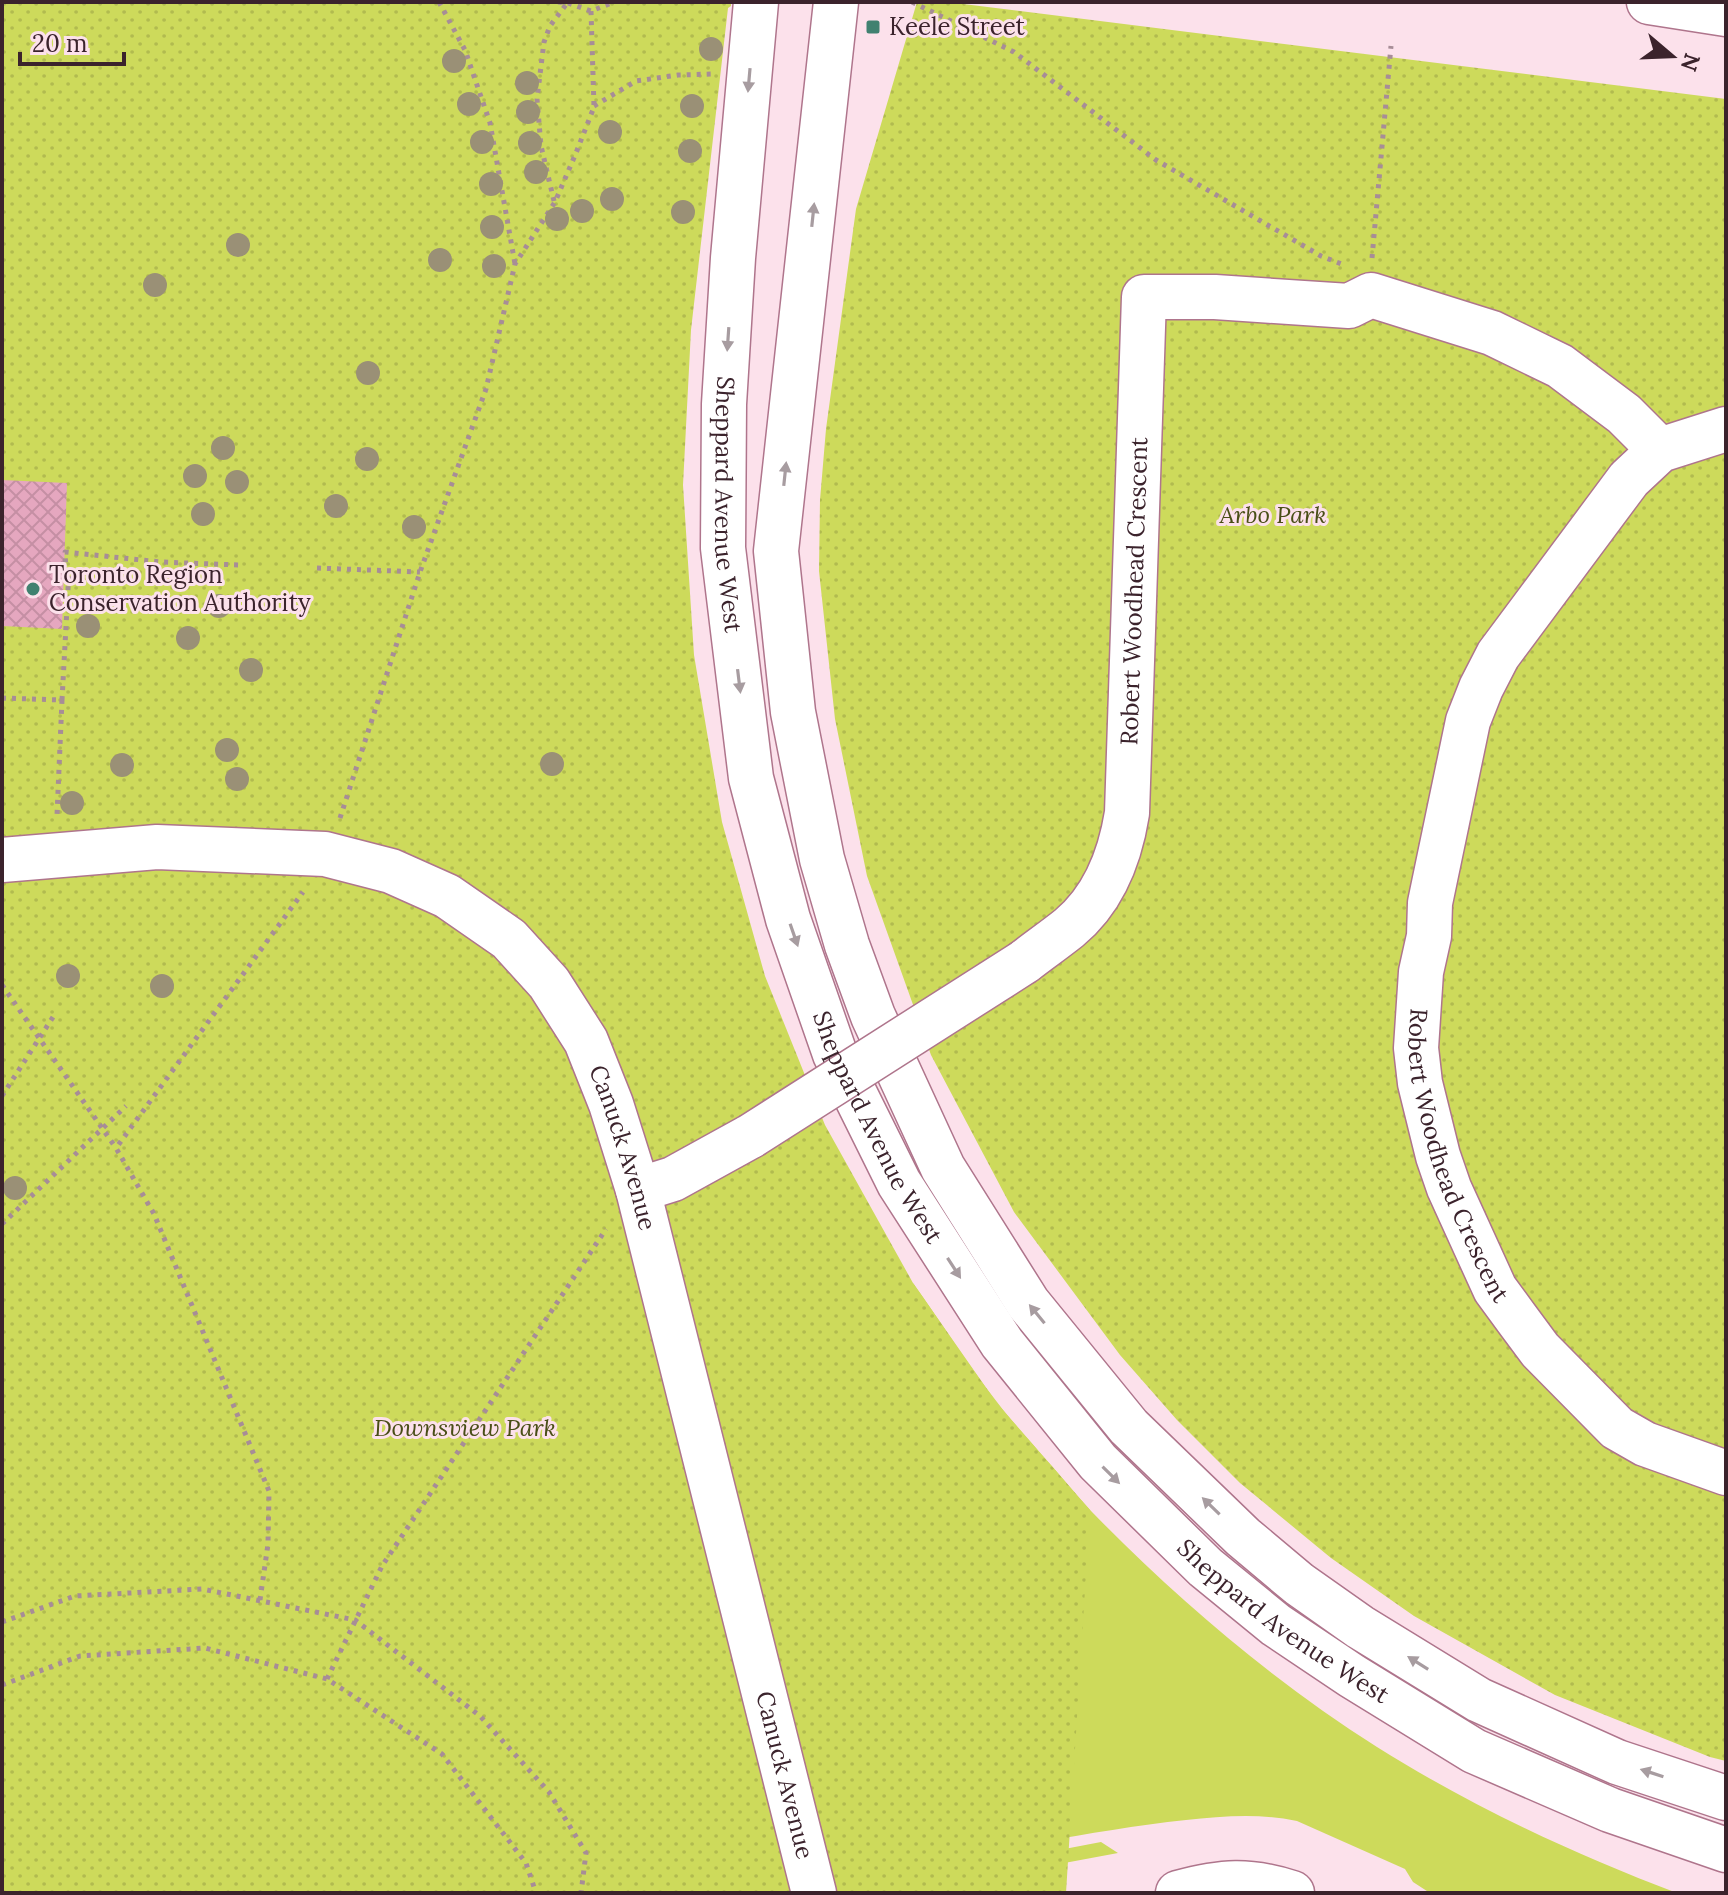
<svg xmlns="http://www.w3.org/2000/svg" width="1728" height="1895" viewBox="0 0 1728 1895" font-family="Lora,serif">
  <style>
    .grass { fill: #cdda5b }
    .park { fill: url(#park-dots) }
    .building { fill: url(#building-cross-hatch) }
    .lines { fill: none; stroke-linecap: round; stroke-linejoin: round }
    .minor-casing { stroke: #af758c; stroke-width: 47 }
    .major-casing { stroke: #af758c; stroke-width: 47 }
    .path { stroke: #a78d97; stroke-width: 5; stroke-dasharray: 4 6; stroke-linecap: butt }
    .minor { stroke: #fff; stroke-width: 44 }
    .major { stroke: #fff; stroke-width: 44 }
    .minor-bridge-casing { stroke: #af758c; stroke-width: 47; stroke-linecap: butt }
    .minor-bridge { stroke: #fff; stroke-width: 44 }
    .tree { fill: #9a9076 }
    .oneway { fill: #a79ca0 }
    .poi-dot { fill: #408170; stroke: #fce1eb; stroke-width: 3 }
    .labels { text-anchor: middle; stroke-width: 6; stroke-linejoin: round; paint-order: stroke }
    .poi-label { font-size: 24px; fill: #3b232c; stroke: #fce1eb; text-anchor: start }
    .street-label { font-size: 24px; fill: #3b232c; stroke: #fce1eb }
    .park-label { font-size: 24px; font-style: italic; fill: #494e16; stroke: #fce1eb }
  </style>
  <defs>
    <pattern id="park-dots" width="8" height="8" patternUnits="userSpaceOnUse" patternTransform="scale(2)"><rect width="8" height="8" fill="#cdda5b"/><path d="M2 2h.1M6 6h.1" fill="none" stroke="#b1bb4f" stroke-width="1.8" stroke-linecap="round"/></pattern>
    <pattern id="building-cross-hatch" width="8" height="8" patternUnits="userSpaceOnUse" patternTransform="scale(2)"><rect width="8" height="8" fill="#e5a7bf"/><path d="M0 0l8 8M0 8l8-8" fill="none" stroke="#c58fa4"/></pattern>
  </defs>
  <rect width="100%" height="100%" fill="#fce1eb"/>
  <!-- grass -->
  <path class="grass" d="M913,1283c28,39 54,81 84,119 13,18 29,34 43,51 18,19 34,40 52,59 86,88 181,169 285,235 94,59 196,107 300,146h-247l-17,-11 -8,-13 -108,-48c-37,-8 -74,-5 -111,-1 -49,5 -98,14 -147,22z
    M1101,1842l17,11 -75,14 -165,26 134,-34z"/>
  <!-- park -->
  <path class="park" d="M2,2h729v4l-3,2 -37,322 -8,155 11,170 28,167 43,154 60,149 88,158 83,119 94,108 -24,383h-1064z
    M917,2h30l779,97v1662l-16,-4 -155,-62 -141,-79 -83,-58 -91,-75 -63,-63 -57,-65 -106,-143 -83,-157 -64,-179 -32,-157 -16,-148 1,-71 6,-71 30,-220z"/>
  <!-- building -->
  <path class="building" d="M2,480l65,3 -5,146 -60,-3z"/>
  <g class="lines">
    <!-- minor casing -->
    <g class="minor-casing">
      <g id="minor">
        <path id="s1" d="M1726,429l-66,21 -31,29 -131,176 -17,33 -13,33 -38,182 -1,33 -8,36 -5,76 4,35 18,73 11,32 46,101 22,30 23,31 77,78 28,16 81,29"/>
        <path id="s2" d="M2,860l155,-13 168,7 66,17 56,25 62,43 40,44 37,58 25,63 27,86 176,703"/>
        <path id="s3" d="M1024,962c14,-11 30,-22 45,-34 35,-29 51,-71 58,-115l17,-516h71l134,9 22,-11 121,38 68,33 64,48 36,36"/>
        <path d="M638,1190l35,-11 78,-43"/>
        <path d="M1178,1893c44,-12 71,-14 114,0"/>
      </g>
    </g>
    <!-- major casing -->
    <g class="major-casing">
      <g id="major">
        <path id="s4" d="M756,2l-23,256 -9,146 -1,144 28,230 37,141 47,135 64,129 103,160 96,119 107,105 71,58 76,51 122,75 136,59 116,40"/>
        <path d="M836,2l-60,549 17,161 29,147 25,86 26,71 70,152 85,135 101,124 114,110 56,47 61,43 119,73 138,62 109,36"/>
        <path d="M1649,2l77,12"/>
      </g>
    </g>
    <!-- path -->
    <path class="path" d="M439,2l26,48 25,73 25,141
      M558,2l10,1 23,8 23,-9
      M912,2l102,50 142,108 165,96 23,9
      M594,106l42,-25 42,-6 35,-1
      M554,201l-13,-55 -4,-47 7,-57 6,-16 18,-24
      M1372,258l19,-212
      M317,568l103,4
      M2,698l60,2 -5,115
      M62,700l7,-129 -3,-1 -1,-18 96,10 79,3
      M340,818l80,-246 66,-183 29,-125 40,-62 21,-49 18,-46 -3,-96
      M2,985l114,163
      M2,1096l51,-79
      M2,1224l124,-118
      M260,1600l8,-56 1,-53 -115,-277 -38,-66 187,-256
      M2,1622l73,-26 127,-7 153,31 125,96 69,76 37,61 -5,40
      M327,1679l55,-113 224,-337
      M2,1685l78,-29 125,-8 122,31 115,75 84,109 10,30"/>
    <!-- minor -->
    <use href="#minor" class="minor"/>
    <!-- major -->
    <use href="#major" class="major"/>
    <!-- minor-bridge casing -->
    <g class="minor-bridge-casing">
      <path id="minor-bridge" d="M751,1136l273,-174"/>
    </g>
    <!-- minor-bridge -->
    <use href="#minor-bridge" class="minor-bridge"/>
  </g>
  <!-- trees -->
  <g class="tree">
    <circle cx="711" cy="49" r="12"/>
    <circle cx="454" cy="61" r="12"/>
    <circle cx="527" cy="83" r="12"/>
    <circle cx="469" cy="104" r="12"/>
    <circle cx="692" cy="106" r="12"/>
    <circle cx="528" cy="112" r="12"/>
    <circle cx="610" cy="132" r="12"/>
    <circle cx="482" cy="142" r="12"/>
    <circle cx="530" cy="143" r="12"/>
    <circle cx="690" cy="151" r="12"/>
    <circle cx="536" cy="172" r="12"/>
    <circle cx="491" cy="184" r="12"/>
    <circle cx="612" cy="199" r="12"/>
    <circle cx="582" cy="211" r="12"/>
    <circle cx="683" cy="212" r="12"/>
    <circle cx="557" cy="219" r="12"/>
    <circle cx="492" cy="227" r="12"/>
    <circle cx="238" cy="245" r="12"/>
    <circle cx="440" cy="260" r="12"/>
    <circle cx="494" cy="266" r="12"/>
    <circle cx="155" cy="285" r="12"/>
    <circle cx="368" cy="373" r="12"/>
    <circle cx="223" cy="448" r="12"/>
    <circle cx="367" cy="459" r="12"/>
    <circle cx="195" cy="476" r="12"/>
    <circle cx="237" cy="482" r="12"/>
    <circle cx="336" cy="506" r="12"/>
    <circle cx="203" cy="514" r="12"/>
    <circle cx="414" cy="527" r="12"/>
    <circle cx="219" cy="606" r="12"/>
    <circle cx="88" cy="626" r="12"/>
    <circle cx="188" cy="638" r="12"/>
    <circle cx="251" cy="670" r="12"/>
    <circle cx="227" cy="750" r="12"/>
    <circle cx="552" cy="764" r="12"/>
    <circle cx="122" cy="765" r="12"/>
    <circle cx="237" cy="779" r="12"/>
    <circle cx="72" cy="803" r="12"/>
    <circle cx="68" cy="976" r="12"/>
    <circle cx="162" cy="986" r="12"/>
    <circle cx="15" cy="1188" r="12"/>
  </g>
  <!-- one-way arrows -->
  <defs><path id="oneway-solid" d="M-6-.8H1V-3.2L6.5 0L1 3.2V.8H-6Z" transform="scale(2)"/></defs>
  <g class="oneway">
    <use href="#oneway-solid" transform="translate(749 80) rotate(95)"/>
    <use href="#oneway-solid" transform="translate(813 215) rotate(-84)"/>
    <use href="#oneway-solid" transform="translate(728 339) rotate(94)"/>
    <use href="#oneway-solid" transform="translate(785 474) rotate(-84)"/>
    <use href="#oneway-solid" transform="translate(739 681) rotate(83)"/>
    <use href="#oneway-solid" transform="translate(794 935) rotate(71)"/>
    <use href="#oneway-solid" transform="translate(954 1268) rotate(57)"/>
    <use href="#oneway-solid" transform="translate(1037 1314) rotate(-129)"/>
    <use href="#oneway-solid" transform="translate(1111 1475) rotate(45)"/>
    <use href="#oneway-solid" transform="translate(1211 1506) rotate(-136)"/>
    <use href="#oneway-solid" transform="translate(1418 1663) rotate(-148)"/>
    <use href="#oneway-solid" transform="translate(1652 1773) rotate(-162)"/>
  </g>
  <!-- markers -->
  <g class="poi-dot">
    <rect x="865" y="19" width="16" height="16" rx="4"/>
    <circle cx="33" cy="589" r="8"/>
  </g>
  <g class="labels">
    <!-- poi labels -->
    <g class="poi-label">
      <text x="889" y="35">Keele Street</text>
      <text x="49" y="583">Toronto Region<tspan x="49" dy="28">Conservation Authority</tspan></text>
    </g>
    <!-- street labels -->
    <g class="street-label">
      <text dy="8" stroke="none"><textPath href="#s4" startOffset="504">Sheppard Avenue West</textPath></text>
      <text dy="8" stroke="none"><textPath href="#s3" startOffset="410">Robert Woodhead Crescent</textPath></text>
      <text dy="8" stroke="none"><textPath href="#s4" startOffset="1152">Sheppard Avenue West</textPath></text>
      <text dy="8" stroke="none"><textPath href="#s2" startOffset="770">Canuck Avenue</textPath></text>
      <text dy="8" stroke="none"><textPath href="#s1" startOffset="850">Robert Woodhead Crescent</textPath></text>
      <text dy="8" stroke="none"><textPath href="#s4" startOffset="1800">Sheppard Avenue West</textPath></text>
      <text dy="8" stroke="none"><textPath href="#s2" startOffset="1418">Canuck Avenue</textPath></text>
    </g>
    <!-- park labels -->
    <g class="park-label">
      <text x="1273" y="523">Arbo Park</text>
      <text x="465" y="1436">Downsview Park</text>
    </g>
  </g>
  <!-- border -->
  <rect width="1728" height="1895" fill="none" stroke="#3b232c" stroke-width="8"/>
  <!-- north arrow -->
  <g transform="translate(1672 56) rotate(109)" stroke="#fce1eb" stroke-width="6" paint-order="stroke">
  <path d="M0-6L14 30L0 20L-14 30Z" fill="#3b232c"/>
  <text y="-12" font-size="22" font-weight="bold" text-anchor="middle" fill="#3b232c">N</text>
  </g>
  <!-- scale -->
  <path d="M20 52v12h104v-12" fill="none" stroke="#3b232c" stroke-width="4"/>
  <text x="32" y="52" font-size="24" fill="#3b232c" stroke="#fce1eb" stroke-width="6" paint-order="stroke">20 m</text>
</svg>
